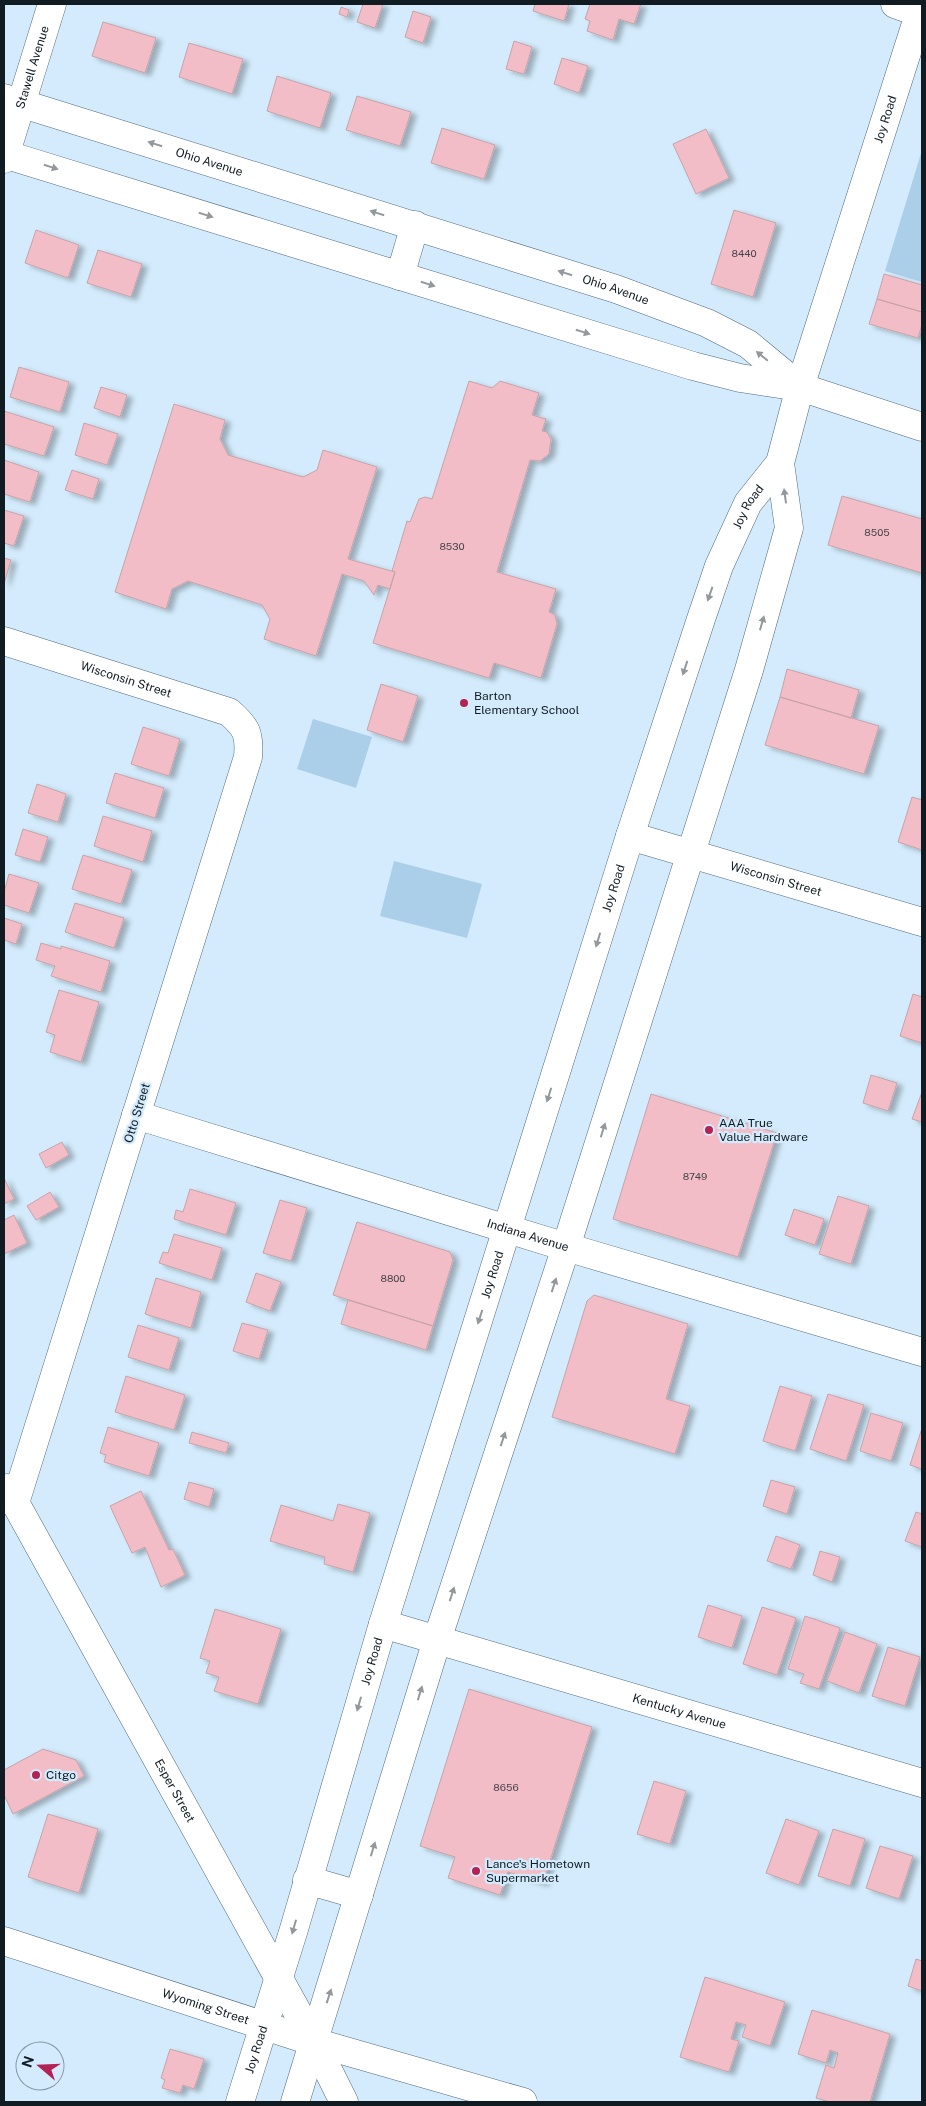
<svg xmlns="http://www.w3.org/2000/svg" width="926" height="2106" viewBox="0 0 926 2106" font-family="'Public Sans',sans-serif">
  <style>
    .green { fill: #abcfe9 }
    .building { fill: #f2bdc7; stroke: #c7a3a9; filter: url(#shadow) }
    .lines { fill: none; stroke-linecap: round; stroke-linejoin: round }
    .minor-casing { stroke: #506a7d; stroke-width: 29 }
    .minor { stroke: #fff; stroke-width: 28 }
    .oneway { fill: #93989c }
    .poi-dot { fill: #b22254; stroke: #d3ebfc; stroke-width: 2 }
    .labels { text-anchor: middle; stroke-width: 4.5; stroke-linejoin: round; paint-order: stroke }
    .number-label { font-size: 10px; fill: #48444b }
    .street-label { font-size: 12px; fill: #101b22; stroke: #d3ebfc }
    .poi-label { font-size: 12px; fill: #101b22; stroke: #d3ebfc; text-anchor: start }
  </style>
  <defs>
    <filter id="shadow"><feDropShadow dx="5.5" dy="3" stdDeviation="2.5" flood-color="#0004"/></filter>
  </defs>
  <rect width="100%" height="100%" fill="#d3ebfc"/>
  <!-- green -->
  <path class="green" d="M922,150v132l-37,-11z
    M313,719l59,18 -16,51 -59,-19z
    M394,861l88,23 -15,54 -87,-22z"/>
  <!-- building -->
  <path class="building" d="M363,4h20l-8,24 -18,-6z
    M535,4h34l-5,17 -31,-10z
    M590,4h51l-7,20 -15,-5 -6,21 -26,-9 3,-10 -5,-2z
    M341,7l8,3 -2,7 -8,-3z
    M413,11l18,6 -8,26 -18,-6z
    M103,22l53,16 -11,35 -53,-17z
    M514,41l18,6 -8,27 -18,-5z
    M189,43l54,16 -11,35 -53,-17z
    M562,58l26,8 -9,27 -25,-9z
    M277,76l54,17 -11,35 -53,-17z
    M357,96l54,16 -11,34 -54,-16z
    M442,128l53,17 -11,34 -53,-16z
    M706,129l23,49 -33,16 -23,-50z
    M734,210l42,13 -23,74 -42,-13z
    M36,230l43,15 -11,33 -43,-15z
    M98,250l44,14 -11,33 -44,-14z
    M884,274l38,11v27l-45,-13z
    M877,299l45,13v12l-4,14 -49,-14z
    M19,367l50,15 -9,30 -50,-15z
    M469,381l23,7 8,-7 39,12 -7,22 14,4 -4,12 5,1 4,7 -2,15 -9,7 -10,-1 -33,112 59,17 -7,23 6,3 2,9 -16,54 -47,-15 -5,15 -116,-35 22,-71 -3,-1 15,-50 3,1 9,-23 6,-2 7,2z
    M101,387l26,8 -7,22 -26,-9z
    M174,404l51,16 -5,19 8,16 75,22 14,-7 6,-20 54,17 -29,92 47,13 -5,17 -12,-4 -4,10 -10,-14 -22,-7 -26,82 -52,-17 6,-20 -8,-14 -74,-24 -16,8 -6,20 -51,-17z
    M4,411l50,16 -10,29 -40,-12z
    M84,423l34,11 -11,31 -32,-10z
    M4,460l35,12 -9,30 -26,-8z
    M72,470l27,9 -6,20 -28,-9z
    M842,496l80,23v54l-94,-28z
    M4,510l20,6 -10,30 -10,-3z
    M4,558l7,2 -7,24z
    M787,669l72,21 -8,28 -71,-21z
    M381,684l37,12 -15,46 -36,-12z
    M780,697l99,29 -15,48 -99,-29z
    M143,727l37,12 -11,37 -38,-12z
    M115,773l49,15 -9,30 -49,-15z
    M37,784l29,10 -8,28 -30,-9z
    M912,797l10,3v50l-24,-8z
    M103,816l49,15 -9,31 -49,-16z
    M23,829l25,8 -8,25 -25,-7z
    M83,855l49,15 -11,34 -49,-15z
    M9,874l30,9 -10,30 -25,-8v-13z
    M75,903l49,15 -10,30 -49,-16z
    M4,918l18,6 -6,20 -12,-4z
    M41,943l20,6v-3l49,15 -9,31 -50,-16 4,-10 -19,-6z
    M59,990l40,12 -18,60 -31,-10 5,-17 -9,-3z
    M913,994l9,3v46l-22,-7z
    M871,1075l26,8 -9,28 -25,-8z
    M922,1092v30l-10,-3z
    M651,1094l126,39 -39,124 -125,-38z
    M62,1142l7,13 -23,13 -7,-14z
    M4,1178l10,21 -10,5z
    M190,1189l46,14 -10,32 -52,-16 2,-9 7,2z
    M50,1192l9,15 -23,13 -9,-14z
    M838,1196l31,10 -18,58 -32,-10z
    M280,1200l27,8 -16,53 -28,-8z
    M794,1209l30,10 -9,26 -30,-10z
    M14,1215l13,28 -23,11v-34z
    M357,1222l93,30 3,8 -20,66 -100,-31z
    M174,1234l48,14 -10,32 -53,-17 4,-11 5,1z
    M256,1273l25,9 -11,29 -24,-9z
    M156,1278l45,14 -10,36 -46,-14z
    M594,1295l94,29 -22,75 24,7 -15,48 -123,-37 35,-116z
    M348,1300l85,26 -7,24 -85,-26z
    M242,1323l26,7 -9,29 -26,-8z
    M138,1325l41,13 -10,32 -41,-13z
    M126,1376l59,19 -11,35 -59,-18z
    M780,1386l32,10 -17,55 -32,-10z
    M828,1394l36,11 -18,56 -36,-12z
    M871,1413l32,10 -12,38 -31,-10z
    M108,1427l51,16 -10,33 -45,-14 2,-7 -6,-2z
    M922,1428v41l-12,-4z
    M192,1432l37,11 -3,10 -37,-10z
    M771,1480l24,7 -8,27 -24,-8z
    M189,1482l25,7 -5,18 -25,-8z
    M141,1491l28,59 4,-1 12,26 -24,12 -16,-40 -13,6 -22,-47z
    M338,1504l32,9 -17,59 -29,-8 1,-7 -55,-16 11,-36 52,16z
    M916,1512l6,2v33l-17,-6z
    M776,1536l24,9 -9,24 -24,-8z
    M820,1551l20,6 -8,25 -19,-7z
    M708,1605l34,11 -10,32 -34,-11z
    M762,1607l34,11 -19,57 -34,-11z
    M215,1609l66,20 -23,75 -44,-13 5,-14 -13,-4 4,-12 -10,-3z
    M805,1616l35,12 -21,61 -19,-6 4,-9 -16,-5z
    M845,1632l32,12 -18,49 -32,-12z
    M888,1647l32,10 -15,49 -33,-10z
    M469,1689l123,38 -49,156 -35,-11 -8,23 -52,-17 7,-21 -35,-11z
    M43,1749l33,11 8,16 -71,38 -9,-19v-25z
    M654,1781l32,10 -16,53 -33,-10z
    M48,1814l50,15 -19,64 -51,-16z
    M786,1819l33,12 -20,54 -33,-12z
    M833,1829l32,10 -15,47 -32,-10z
    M880,1846l33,10 -14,43 -33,-11z
    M916,1959l6,2v30l-14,-5z
    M705,1977l80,25 -15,44 -28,-9 4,-12 -10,-3 -5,17 8,2 -10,31 -49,-15z
    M812,2010l78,24 -20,68h-40l-14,-4 10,-33 8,3 4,-15 -8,-3 -4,13 -28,-9z
    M170,2049l34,10 -10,30 -11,-4 -3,8 -18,-5 3,-8 -4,-2z"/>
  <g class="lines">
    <!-- minor casing -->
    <g class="minor-casing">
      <g id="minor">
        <path d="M895,4l25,9"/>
        <path id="s1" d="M4,98l612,191 91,34 41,21 52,43"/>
        <path d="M4,154l689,212 47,12 60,9 122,40"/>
        <path id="s2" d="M4,159l48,-155"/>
        <path d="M400,276l15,-51"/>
        <path id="s3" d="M4,641l225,71c17,15 21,21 19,45l-233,746"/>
        <path id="s4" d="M630,836l292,86"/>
        <path id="s5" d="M136,1115l430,132 356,105"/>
        <path id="s6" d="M7,1488l307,554 30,60"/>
        <path id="s7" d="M383,1624l539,159"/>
        <path d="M307,1880l52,15"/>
        <path id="s8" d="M4,1941l310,101 209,60"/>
        <path id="s9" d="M240,2102l54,-173 89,-305 247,-788 70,-214 19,-56 29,-63 32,-40"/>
        <path id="s10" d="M295,2102l142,-462 129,-393 183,-577 40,-142 -9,-65 20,-76 122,-382"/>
      </g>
    </g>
    <!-- minor -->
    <use href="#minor" class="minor"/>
  </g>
  <!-- one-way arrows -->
  <defs><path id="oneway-solid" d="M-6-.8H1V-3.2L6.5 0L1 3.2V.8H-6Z" transform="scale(1.25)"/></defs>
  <g class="oneway">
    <use href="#oneway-solid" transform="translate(155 144) rotate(-163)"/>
    <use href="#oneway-solid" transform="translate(51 167) rotate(17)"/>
    <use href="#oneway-solid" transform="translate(377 213) rotate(-163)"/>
    <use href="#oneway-solid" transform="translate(206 215) rotate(17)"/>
    <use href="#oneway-solid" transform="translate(565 273) rotate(-162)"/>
    <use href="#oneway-solid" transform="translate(428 284) rotate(17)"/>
    <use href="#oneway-solid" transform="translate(583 332) rotate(17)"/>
    <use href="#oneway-solid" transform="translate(762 356) rotate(-141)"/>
    <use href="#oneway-solid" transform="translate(785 496) rotate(-98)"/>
    <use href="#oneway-solid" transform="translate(710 594) rotate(109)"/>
    <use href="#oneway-solid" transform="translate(762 623) rotate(-74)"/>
    <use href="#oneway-solid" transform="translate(685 668) rotate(108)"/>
    <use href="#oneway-solid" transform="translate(598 940) rotate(107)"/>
    <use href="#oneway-solid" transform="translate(549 1095) rotate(107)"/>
    <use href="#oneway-solid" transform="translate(603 1130) rotate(-73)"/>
    <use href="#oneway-solid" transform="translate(554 1285) rotate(-72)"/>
    <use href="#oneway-solid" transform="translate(480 1317) rotate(108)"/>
    <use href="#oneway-solid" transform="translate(503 1439) rotate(-72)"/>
    <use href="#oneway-solid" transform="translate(452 1594) rotate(-72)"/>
    <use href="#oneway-solid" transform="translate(420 1693) rotate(-73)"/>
    <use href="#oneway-solid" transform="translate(359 1704) rotate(106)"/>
    <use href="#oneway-solid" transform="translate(373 1849) rotate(-73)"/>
    <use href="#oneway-solid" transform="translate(294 1927) rotate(106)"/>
    <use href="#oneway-solid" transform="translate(329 1996) rotate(-72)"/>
  </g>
  <!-- markers -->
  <g class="poi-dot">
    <circle cx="464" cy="703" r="5"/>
    <circle cx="709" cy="1130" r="5"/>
    <circle cx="36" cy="1775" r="5"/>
    <circle cx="476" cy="1871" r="5"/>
  </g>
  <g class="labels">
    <!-- number labels -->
    <g class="number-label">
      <text x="744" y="257">8440</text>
      <text x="877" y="536">8505</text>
      <text x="452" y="550">8530</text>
      <text x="695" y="1180">8749</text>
      <text x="393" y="1282">8800</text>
      <text x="506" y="1791">8656</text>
    </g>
    <!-- street labels -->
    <g class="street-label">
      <text dy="4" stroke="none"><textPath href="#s2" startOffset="96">Stawell Avenue</textPath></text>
      <text dy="4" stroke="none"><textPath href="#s10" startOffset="2075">Joy Road</textPath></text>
      <text dy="4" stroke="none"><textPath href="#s1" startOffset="215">Ohio Avenue</textPath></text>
      <text dy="4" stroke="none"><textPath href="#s1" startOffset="641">Ohio Avenue</textPath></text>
      <text dy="4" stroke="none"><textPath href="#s9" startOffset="1675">Joy Road</textPath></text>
      <text dy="4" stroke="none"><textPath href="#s3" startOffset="128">Wisconsin Street</textPath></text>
      <text dy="4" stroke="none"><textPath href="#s4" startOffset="152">Wisconsin Street</textPath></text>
      <text dy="4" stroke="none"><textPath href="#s9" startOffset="1270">Joy Road</textPath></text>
      <text transform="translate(137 1113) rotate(-73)" y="4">Otto Street</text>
      <text dy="4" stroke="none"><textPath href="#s5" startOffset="410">Indiana Avenue</textPath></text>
      <text dy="4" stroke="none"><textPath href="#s9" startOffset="865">Joy Road</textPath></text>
      <text dy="4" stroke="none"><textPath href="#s9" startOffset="460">Joy Road</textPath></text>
      <text dy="4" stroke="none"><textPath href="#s7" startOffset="309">Kentucky Avenue</textPath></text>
      <text dy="4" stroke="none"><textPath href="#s6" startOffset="346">Esper Street</textPath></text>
      <text dy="4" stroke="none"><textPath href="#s8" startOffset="212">Wyoming Street</textPath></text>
      <text dy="4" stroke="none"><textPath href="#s9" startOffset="55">Joy Road</textPath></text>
    </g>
    <!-- poi labels -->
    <g class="poi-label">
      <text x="474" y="700">Barton<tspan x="474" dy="14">Elementary School</tspan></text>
      <text x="719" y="1127">AAA True<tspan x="719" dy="14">Value Hardware</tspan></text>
      <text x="46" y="1779">Citgo</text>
      <text x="486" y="1868">Lance's Hometown<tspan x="486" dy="14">Supermarket</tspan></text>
    </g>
  </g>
  <!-- border -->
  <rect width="926" height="2106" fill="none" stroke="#101b22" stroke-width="10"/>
  <!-- north arrow -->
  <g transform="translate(40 2066) rotate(289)"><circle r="24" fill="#d3ebfc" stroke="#8598a5"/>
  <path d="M0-4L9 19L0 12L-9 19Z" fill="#b22254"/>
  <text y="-8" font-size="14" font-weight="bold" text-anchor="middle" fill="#101b22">N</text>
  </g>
</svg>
